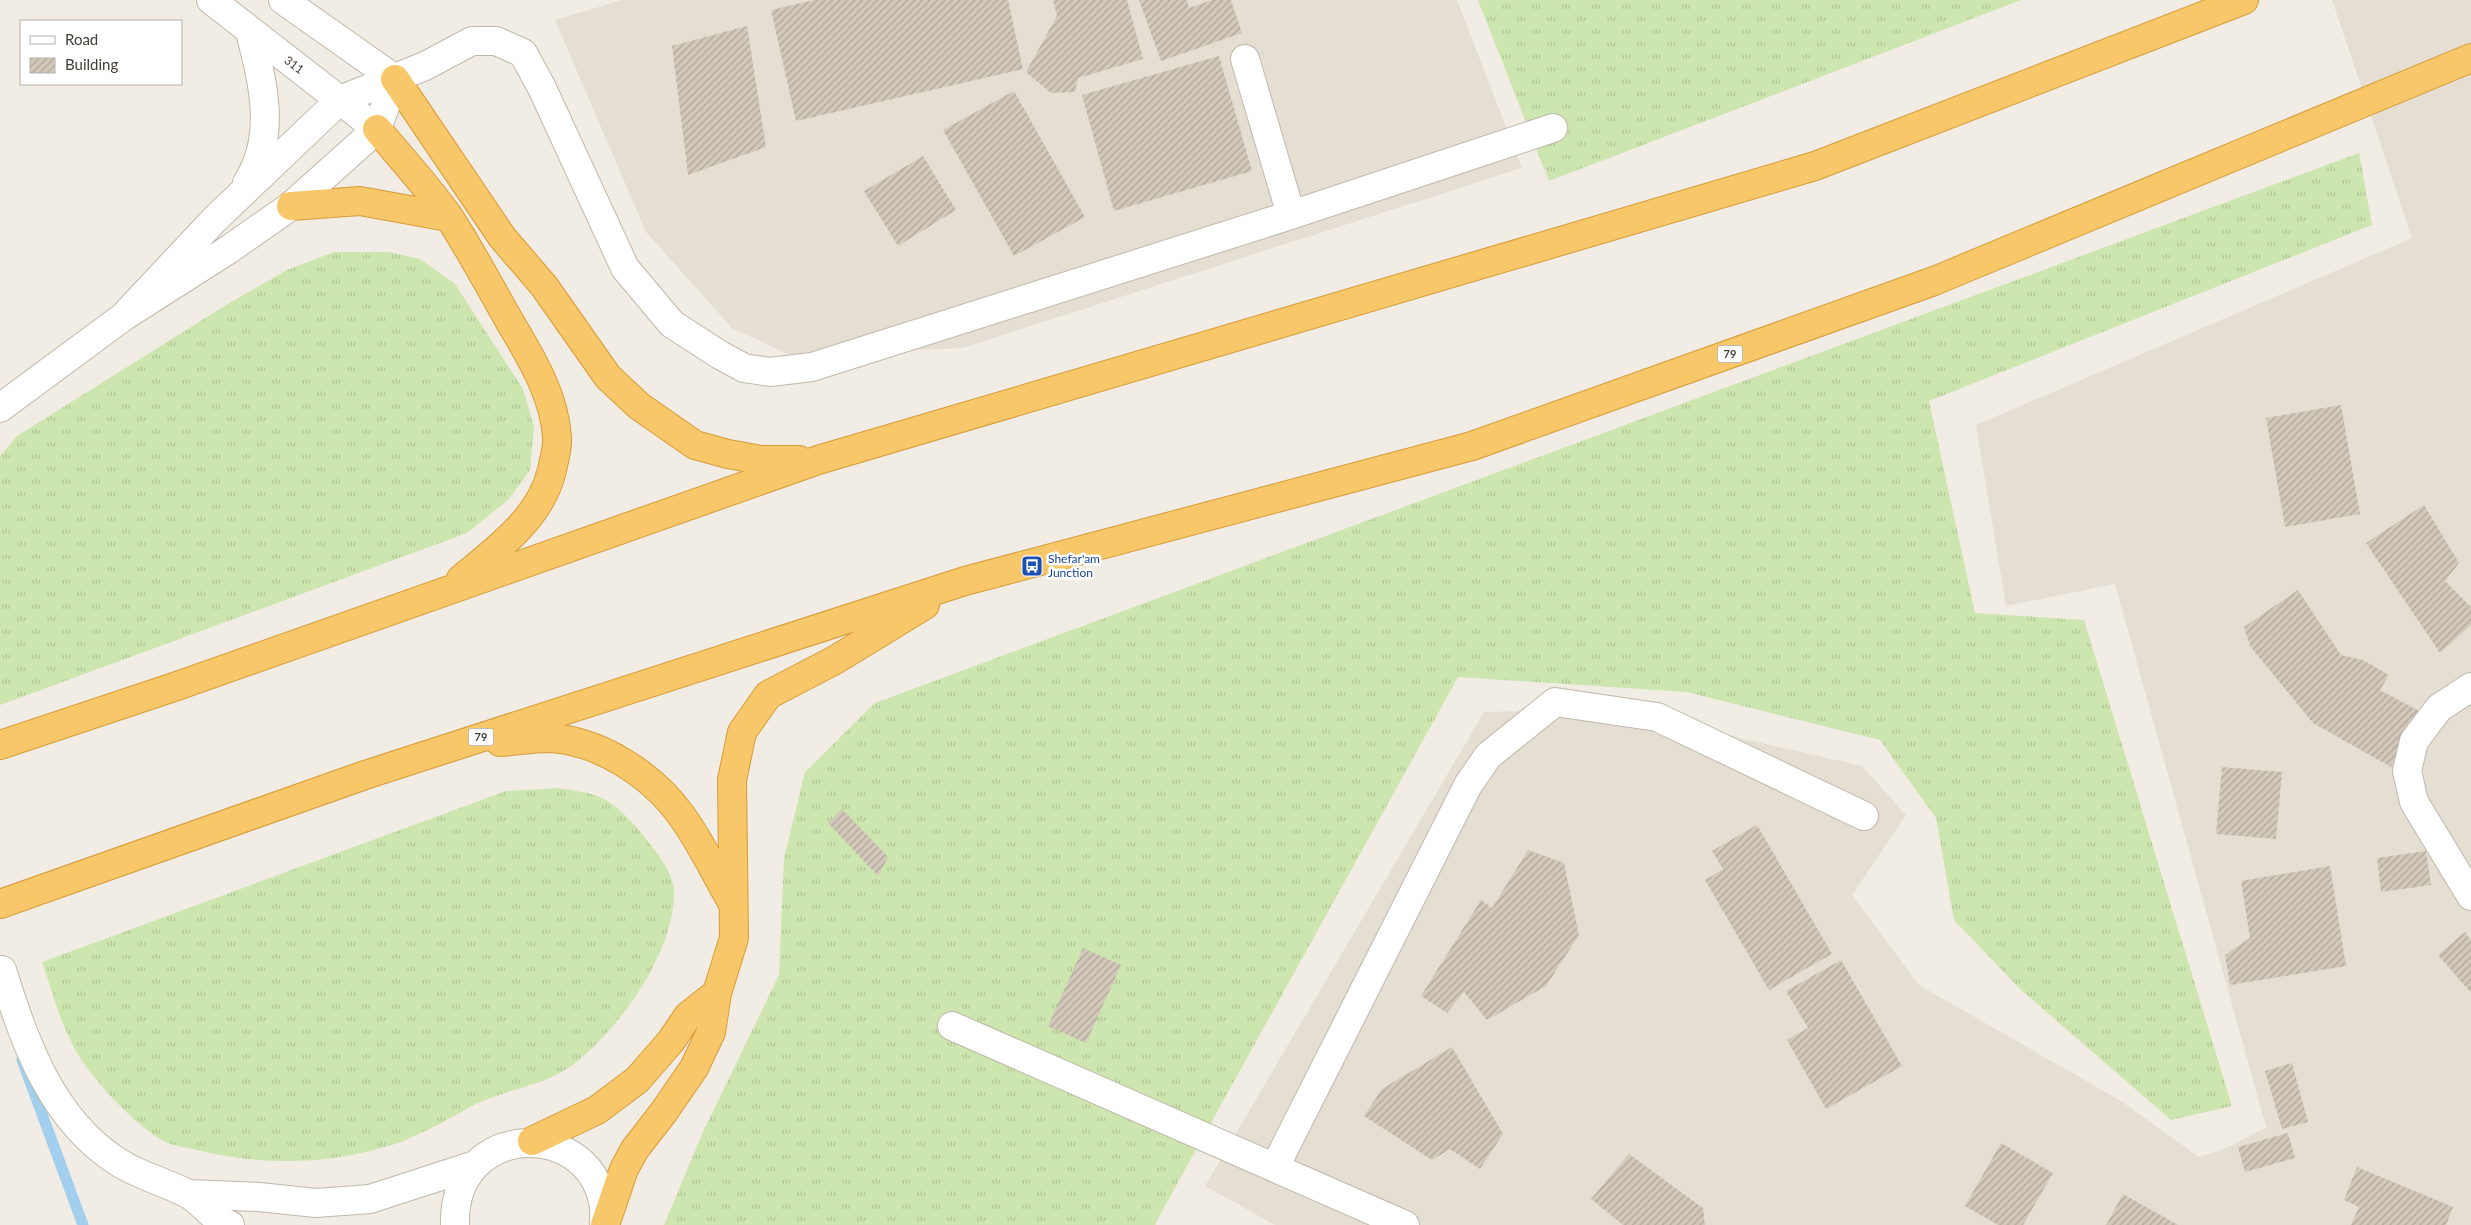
<svg xmlns="http://www.w3.org/2000/svg" width="2471" height="1225" viewBox="0 0 2471 1225" font-family="Lato,sans-serif">
  <style>
    .residential { fill: #e5dfd3 }
    .grass { fill: url(#grass-tufts) }
    .lines { fill: none; stroke-linecap: round; stroke-linejoin: round }
    .stream { stroke: #a2cfed; stroke-width: 11 }
    .building { fill: url(#building-hatch) }
    .minor-casing { stroke: #bfb8aa; stroke-width: 30 }
    .highway-casing { stroke: #d69b39; stroke-width: 30 }
    .minor { stroke: #fff; stroke-width: 28 }
    .highway { stroke: #f8c769; stroke-width: 28 }
    .labels { text-anchor: middle; stroke-width: 5; stroke-linejoin: round; paint-order: stroke }
    .shield { fill: #fff; stroke: #7b7772; stroke-width: 1 }
    .shield-label { font-size: 11px; font-weight: bold; fill: #433d35 }
    .street-label { font-size: 12px; fill: #433d35; stroke: #fff }
    .transit-label { font-size: 12px; fill: #164399; stroke: #fff; text-anchor: start }
  </style>
  <defs>
    <pattern id="grass-tufts" width="24" height="20" patternUnits="userSpaceOnUse" patternTransform="scale(1.25)"><rect width="24" height="20" fill="#cde5ae"/><path d="M3 7l-1-3M5 7V3M7 7l1-3M15 17l-1-3M17 17v-4M19 17l1-3" fill="none" stroke="#b1c596"/></pattern>
    <pattern id="building-hatch" width="6" height="6" patternUnits="userSpaceOnUse" patternTransform="scale(1.25)"><rect width="6" height="6" fill="#d3c9ba"/><path d="M-1 1l2-2M0 6l6-6M5 7l2-2" fill="none" stroke="#ada498"/></pattern>
  </defs>
  <rect width="100%" height="100%" fill="#f1ede4"/>
  <!-- residential -->
  <path class="residential" d="M622,0h835l65,168 -560,180 -170,8 -60,-28 -86,-96 -91,-212z
    M2332,0h139v1225h-1196l-70,-39 279,-474 130,-3 248,57 44,49 -54,80 67,90 202,116 78,56 30,-10 37,-20 -151,-543 -109,22 -30,-181 436,-187z"/>
  <!-- grass -->
  <path class="grass" d="M1478,0h543l-472,181z
    M2359,153l13,72 -443,176 46,212 109,7 148,486 -61,14 -151,-131 -66,-69 -18,-102 -56,-78 -193,-48 -229,-15 -303,547 1,1h-492l39,-93 76,-157 5,-117 21,-86 70,-69z
    M334,252h54l32,7 35,25 68,105 11,38 -4,43 -21,29 -42,34 -467,172v-249l17,-20 209,-131 61,-35z
    M559,788c14,3 33,4 45,11 14,7 28,23 38,35 12,15 31,37 32,57 1,61 -54,137 -100,173 -29,22 -68,25 -100,41 -24,13 -48,27 -73,37 -67,23 -140,25 -208,7 -8,-2 -17,-3 -25,-6 -28,-12 -71,-59 -88,-85 -18,-29 -27,-64 -38,-96l464,-171z"/>
  <g class="lines">
    <!-- stream -->
    <path class="stream" d="M22,1060l61,165"/>
  </g>
  <!-- building -->
  <path class="building" d="M814,0h194l15,69 -227,52 -25,-111z
    M1053,0h74l16,59 -65,19 -3,14 -24,1 -25,-21 31,-56z
    M1139,0h48l2,8 23,-8h19l11,33 -81,28z
    M747,26l19,121 -78,28 -16,-129z
    M1219,56l33,115 -138,40 -32,-116z
    M1014,91l71,126 -71,39 -71,-126z
    M923,156l33,54 -58,36 -34,-55z
    M2341,405l19,109 -75,13 -19,-109z
    M2424,505l35,58 -14,18 26,26v18l-31,28 -74,-110z
    M2298,590l43,65 22,5 26,15 -9,15 41,22 -30,55 -78,-44 -63,-77 -6,-19z
    M2222,767l60,5 -6,67 -60,-5z
    M842,809l46,48 -10,19 -50,-53z
    M1757,825l75,129 -63,36 -64,-110 18,-11 -11,-18z
    M1528,850l36,13 15,72 -33,51 -59,34 -23,-28 -17,21 -26,-17 60,-96 11,8z
    M2426,851l5,34 -50,7 -4,-34z
    M2330,866l16,100 -116,19 -5,-30 25,-17 -9,-57z
    M2465,932l6,8v53l-33,-38z
    M1083,948l38,17 -35,78 -38,-17z
    M1841,960l61,106 -76,43 -39,-69 21,-12 -22,-37z
    M1452,1047l51,87 -23,35 -30,-20 -18,11 -68,-44 18,-27z
    M2292,1063l16,59 -26,7 -17,-58z
    M2288,1133l7,25 -50,14 -7,-25z
    M2001,1143l52,30 -30,52h-25l-33,-19z
    M1629,1154l74,54 2,17h-82l-32,-26z
    M2357,1167l96,40 -7,18h-95l8,-18 -15,-7z
    M2123,1194l55,31h-72z"/>
  <g class="lines">
    <!-- minor casing -->
    <g class="minor-casing">
      <path id="minor" d="M211,0l166,129
        M283,0l112,79
        M1245,59l46,156
        M247,183c30,-46 16,-101 3,-151
        M123,317l92,-98 125,-119 85,-34 47,-25h24l27,12 19,35 83,180 47,56 48,31 24,13 26,4 42,-5 479,-152 262,-87
        M0,408l123,-91 105,-67 63,-44 86,-77 18,-50
        M2471,687l-32,21 -25,33 -7,30 7,31 57,94
        M2,970c23,73 49,149 116,192 22,14 47,20 70,32 16,9 24,25 42,31
        M952,1026l453,199
        M1275,1167l193,-382 20,-29 67,-54 102,15 207,99
        M189,1194l70,3 57,6 54,-4 105,-34
        M455,1225c-3,-102 131,-108 148,-23 2,7 1,16 1,23"/>
    </g>
    <!-- highway casing -->
    <g class="highway-casing">
      <path id="highway" d="M395,79l107,158 42,49 64,91 31,29 56,39 33,9 33,6h38
        M377,129c24,29 50,57 72,88 22,34 41,70 61,105 21,36 44,72 47,115 1,10 -3,23 -5,33 -11,48 -55,79 -91,109
        M291,206l69,-5 88,16
        M500,742c16,-1 33,-4 49,-4 50,2 103,37 132,77 20,27 35,60 52,89
        M0,745l177,-59 641,-226 997,-294 429,-166
        M0,904l365,-129 600,-194 507,-135 462,-165 537,-223
        M532,1141l65,-31 40,-30 34,-39 17,-25 29,-23
        M605,1225l19,-56 11,-20 28,-36 31,-45 17,-36 6,-39 17,-55 -2,-158 10,-48 26,-37 67,-35 90,-55"/>
    </g>
    <!-- minor -->
    <use href="#minor" class="minor"/>
    <!-- highway -->
    <use href="#highway" class="highway"/>
  </g>
  <!-- icons -->
  <defs>
    <g id="bus-square" transform="scale(1.125)"><rect x="-9" y="-9" width="18" height="18" rx="4" fill="#1a4fb4" stroke="#fff"/><path d="M-5-6H5V4H4V6H2V4H-2V6H-4V4H-5ZM-3.5-4V0h7V-4ZM-3.5 1.2v1.5H-2V1.2ZM2 1.2v1.5H3.5V1.2Z" fill="#fff"/></g>
  </defs>
  <g fill-rule="evenodd">
    <use href="#bus-square" x="1032" y="566"/>
  </g>
  <g class="labels">
    <!-- shield labels -->
    <g class="shield">
      <rect x="1717.5" y="345.5" width="25" height="17" rx="4"/>
      <rect x="468.5" y="728.5" width="25" height="17" rx="4"/>
    </g>
    <g class="shield-label">
      <text x="1730" y="358">79</text>
      <text x="481" y="741">79</text>
    </g>
    <!-- street labels -->
    <g class="street-label">
      <text transform="translate(294 65) rotate(37)" y="4">311</text>
    </g>
    <!-- transit labels -->
    <g class="transit-label">
      <text x="1048" y="563">Shefar'am<tspan x="1048" dy="14">Junction</tspan></text>
    </g>
  </g>
  <!-- legend -->
  <rect x="20" y="20" width="162" height="65" fill="#ffffff" stroke="#b4b1ae"/>
  <rect x="30" y="36" width="25" height="8" fill="#ffffff" stroke="#b4b1ae"/>
  <text x="65" y="45" font-size="15" fill="#433d35">Road</text>
  <rect x="30" y="58" width="25" height="15" fill="url(#building-hatch)" stroke="#b4b1ae"/>
  <text x="65" y="70" font-size="15" fill="#433d35">Building</text>
</svg>
